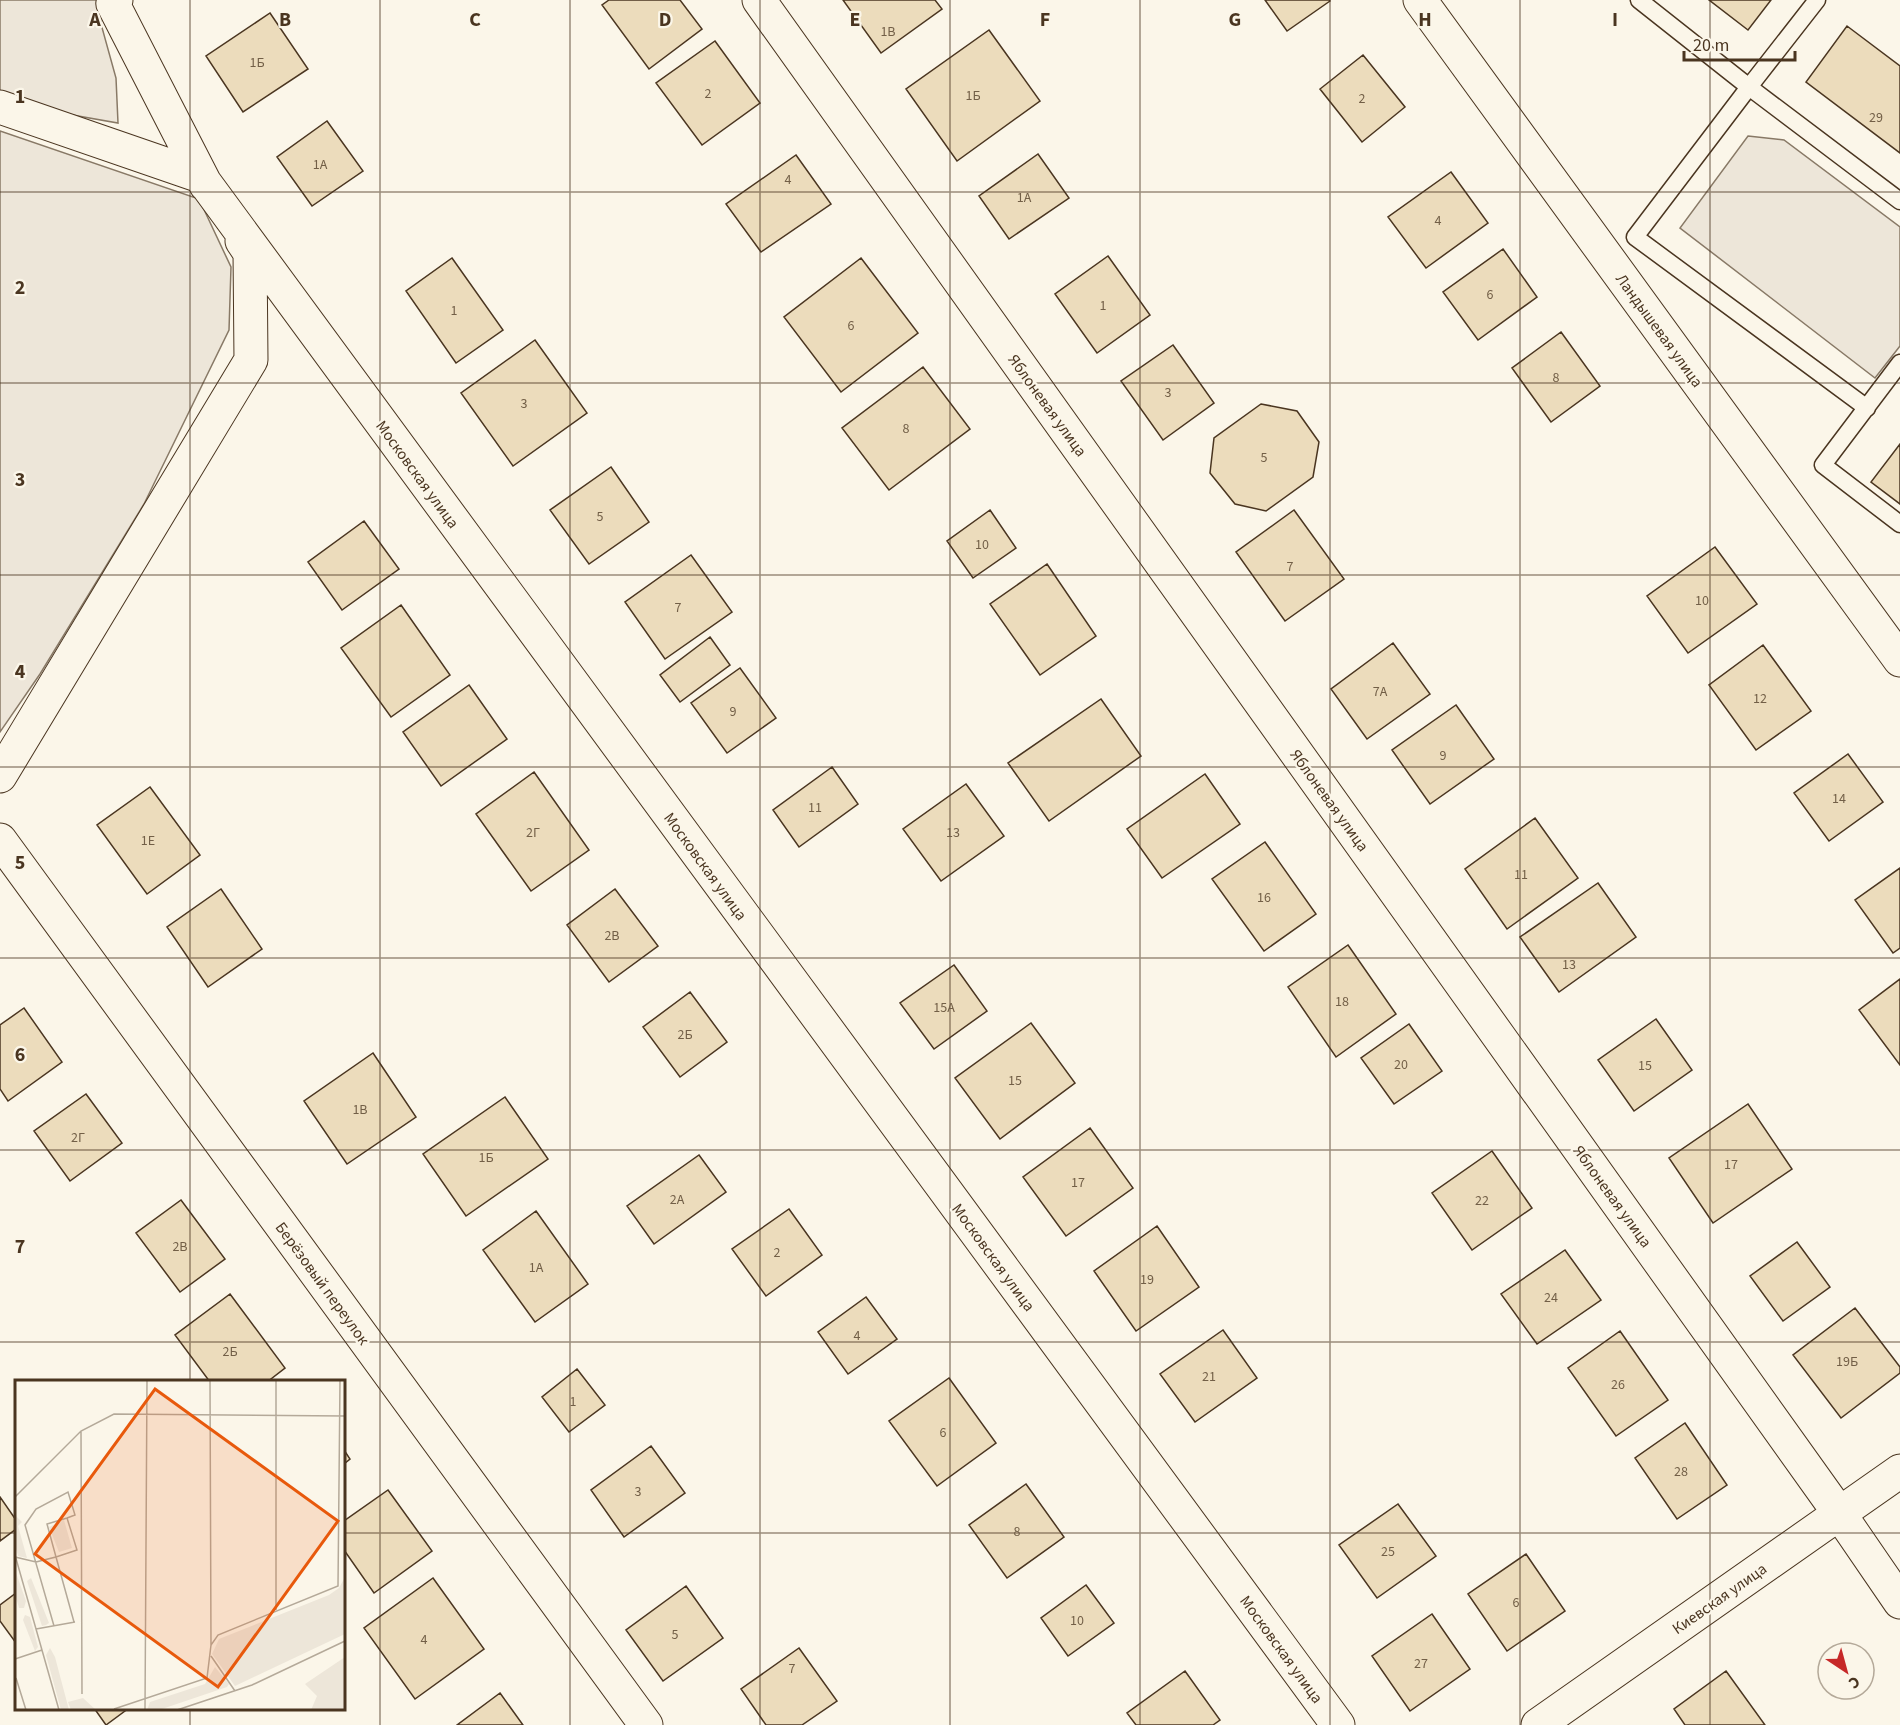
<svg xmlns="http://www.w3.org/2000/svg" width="1900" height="1725" viewBox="0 0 1900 1725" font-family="'Source Sans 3',sans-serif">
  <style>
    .green { fill: #ede6d9; stroke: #887966; stroke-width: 1.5 }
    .building { fill: #ecdcbc; stroke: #4a3520; stroke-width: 1.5 }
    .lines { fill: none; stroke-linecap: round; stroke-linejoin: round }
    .service-casing { stroke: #4a3520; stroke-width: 19 }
    .minor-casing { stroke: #4a3520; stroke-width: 35 }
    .service { stroke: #fbf6e9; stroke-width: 16 }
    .minor { stroke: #fbf6e9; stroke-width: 33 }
    .grid { fill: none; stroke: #4a3520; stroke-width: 1.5; stroke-opacity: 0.55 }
    .labels { text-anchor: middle; stroke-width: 4.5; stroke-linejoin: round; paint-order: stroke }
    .number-label { font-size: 14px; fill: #725f47 }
    .street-label { font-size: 16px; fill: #4a3520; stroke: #fbf6e9 }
    .inset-road { fill: none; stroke: #b4a999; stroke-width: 1.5 }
    .view { fill: #e8590c; fill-opacity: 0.15; stroke: #e8590c; stroke-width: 3 }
    .inset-edge { fill: none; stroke: #4a3520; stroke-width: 3 }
    .grid-label { font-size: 20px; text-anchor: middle; font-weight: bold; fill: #4a3520; stroke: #fbf6e9; stroke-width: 4.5; stroke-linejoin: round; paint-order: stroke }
  </style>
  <rect width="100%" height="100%" fill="#fbf6e9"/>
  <!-- green -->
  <path class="green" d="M0,0h101v24l15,54 2,45 -91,-16 -27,-9z
    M0,131l199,68 32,68 -2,63 -85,174 -104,170 -40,58z
    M1748,136l36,4 116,87v119l-25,32 -195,-150z"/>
  <!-- building -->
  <path class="building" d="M609,0h71l22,29 -53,40 -47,-64z
    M843,0h92l7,9 -61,44z
    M1265,0h64l1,1 -43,30z
    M1709,0h62l-23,30z
    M270,13l38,56 -65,43 -37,-56z
    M1847,26l53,40v87l-94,-71z
    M989,30l51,71 -83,60 -51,-72z
    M715,41l45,62 -58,42 -46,-62z
    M1363,55l42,52 -43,35 -42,-53z
    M327,121l36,50 -51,35 -35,-49z
    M1038,154l31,44 -60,41 -30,-43z
    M796,155l35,49 -70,48 -35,-48z
    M1451,172l37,51 -62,45 -38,-51z
    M1503,249l34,48 -59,43 -35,-48z
    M1108,256l42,59 -53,38 -42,-59z
    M452,258l51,72 -47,33 -50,-72z
    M861,258l57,75 -77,59 -57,-75z
    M1561,332l39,54 -49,36 -39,-54z
    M535,340l52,73 -74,53 -52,-73z
    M1173,345l41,58 -51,37 -42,-59z
    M923,367l47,62 -81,61 -47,-62z
    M1261,404l36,7 22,31 -6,35 -47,34 -31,-7 -25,-31 4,-35z
    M1900,444v60l-29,-22z
    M611,467l38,55 -60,42 -39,-54z
    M990,510l26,38 -43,30 -26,-37z
    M1294,510l50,69 -59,42 -49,-69z
    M364,521l35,48 -57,41 -34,-48z
    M1715,547l42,57 -69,49 -41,-57z
    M691,555l41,57 -67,47 -40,-57z
    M1047,564l49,72 -56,39 -50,-71z
    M401,605l49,70 -59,42 -50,-69z
    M710,637l20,28 -50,37 -20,-27z
    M1393,643l37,51 -63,45 -36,-50z
    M1763,645l48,66 -55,39 -47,-65z
    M740,668l36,50 -49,35 -36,-50z
    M469,685l38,54 -66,47 -38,-54z
    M1101,699l40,57 -92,65 -41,-58z
    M1456,705l38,54 -64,45 -38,-54z
    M1848,754l35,48 -54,39 -35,-48z
    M832,767l26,37 -59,43 -26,-37z
    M534,772l55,78 -58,41 -55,-77z
    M1205,774l35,50 -78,54 -35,-49z
    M966,784l38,52 -63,45 -38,-52z
    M150,787l50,68 -53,39 -50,-69z
    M1535,818l43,60 -71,51 -42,-60z
    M1265,842l51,72 -52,37 -52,-72z
    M1900,868v80l-7,5 -38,-53z
    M1598,883l38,54 -77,55 -39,-55z
    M221,889l41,60 -54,38 -41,-60z
    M615,889l43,57 -49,36 -42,-57z
    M1348,945l48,69 -60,43 -48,-70z
    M954,965l33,46 -53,38 -34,-46z
    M1900,979v86l-41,-55z
    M690,992l37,50 -47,35 -37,-50z
    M24,1008l38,54 -54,39 -8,-12v-64z
    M1656,1019l36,51 -58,41 -36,-51z
    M1031,1023l44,60 -75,56 -45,-61z
    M1409,1024l33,47 -48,33 -33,-46z
    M373,1053l43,64 -69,47 -43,-63z
    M86,1094l36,49 -52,38 -36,-50z
    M505,1097l43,62 -82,57 -43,-62z
    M1748,1104l44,65 -79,54 -44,-65z
    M1090,1128l43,60 -67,48 -43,-59z
    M1492,1151l40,57 -60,42 -40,-57z
    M699,1155l27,37 -72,52 -27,-38z
    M181,1200l44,59 -45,33 -44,-59z
    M789,1209l33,46 -56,41 -34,-47z
    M536,1211l52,73 -53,38 -52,-72z
    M1157,1226l42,61 -63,44 -42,-60z
    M1797,1242l33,45 -47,34 -33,-45z
    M1565,1250l36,50 -64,44 -36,-50z
    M230,1294l55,74 -18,14h-57l-35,-47z
    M866,1297l31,42 -49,35 -30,-42z
    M1855,1308l45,59v6l-59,45 -48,-63z
    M1223,1330l34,48 -62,44 -35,-48z
    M1620,1331l48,69 -52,36 -48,-68z
    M577,1369l28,36 -36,27 -27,-35z
    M949,1378l47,65 -59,43 -48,-65z
    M1685,1423l42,62 -50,34 -42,-61z
    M651,1446l34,47 -61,44 -33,-47z
    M344,1450l6,9 -6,5z
    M1026,1484l38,53 -57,41 -38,-53z
    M388,1490l44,61 -58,42 -30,-43v-29z
    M0,1497l16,23v9l-16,12z
    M1398,1504l38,52 -59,42 -38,-53z
    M1526,1554l39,57 -58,40 -39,-57z
    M433,1578l51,71 -69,50 -51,-71z
    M1086,1585l28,38 -46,33 -27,-38z
    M686,1586l37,52 -60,43 -37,-51z
    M16,1593v50l-16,-22v-16z
    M1432,1614l38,55 -60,42 -38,-55z
    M799,1648l38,53 -35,24h-36l-25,-36z
    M1185,1671l35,49 -7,5h-77l-9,-12z
    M1726,1671l39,54h-80l-11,-16z
    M500,1693l23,32h-66z
    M94,1708h35l-23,17z"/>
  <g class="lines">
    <!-- service casing -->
    <g class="service-casing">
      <path id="service" d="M1639,0l110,87 68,-87
        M1900,363l-77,102 77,59
        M1867,408l-232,-171 114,-150 151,114"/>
    </g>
    <!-- minor casing -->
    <g class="minor-casing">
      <path id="minor" d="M116,0l-3,4 93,181
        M759,0l1080,1513 61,89
        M1420,0l480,660
        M0,107l200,69 1138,1549
        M0,776l251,-416 -1,-107 -8,-12
        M0,840l646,885
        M1538,1725l362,-254"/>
    </g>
    <!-- service -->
    <use href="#service" class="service"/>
    <!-- minor -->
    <use href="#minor" class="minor"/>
  </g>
  <!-- grid -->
  <path class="grid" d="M190,0v1382M380,0v1725M570,0v1725M760,0v1725M950,0v1725M1140,0v1725M1330,0v1725M1520,0v1725M1710,0v1725M0,192h1900M0,383h1900M0,575h1900M0,767h1900M0,958h1900M0,1150h1900M0,1342h1900M0,1533h16M344,1533h1556M190,1708v17"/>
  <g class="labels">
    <!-- number labels -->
    <g class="number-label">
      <text x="888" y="36">1В</text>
      <text x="257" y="67">1Б</text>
      <text x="708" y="98">2</text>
      <text x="973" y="100">1Б</text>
      <text x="1362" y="103">2</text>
      <text x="1876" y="122">29</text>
      <text x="320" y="169">1А</text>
      <text x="788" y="184">4</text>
      <text x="1024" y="202">1А</text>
      <text x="1438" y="225">4</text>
      <text x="1490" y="299">6</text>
      <text x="1103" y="310">1</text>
      <text x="454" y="315">1</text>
      <text x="851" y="330">6</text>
      <text x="1556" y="382">8</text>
      <text x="1168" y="397">3</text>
      <text x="524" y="408">3</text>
      <text x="906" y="433">8</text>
      <text x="1264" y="462">5</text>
      <text x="600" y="521">5</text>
      <text x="982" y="549">10</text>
      <text x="1290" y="571">7</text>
      <text x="1702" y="605">10</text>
      <text x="678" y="612">7</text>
      <text x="1380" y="696">7А</text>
      <text x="1760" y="703">12</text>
      <text x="733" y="716">9</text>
      <text x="1443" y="760">9</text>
      <text x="1839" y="803">14</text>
      <text x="815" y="812">11</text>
      <text x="533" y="837">2Г</text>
      <text x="953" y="837">13</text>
      <text x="148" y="845">1Е</text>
      <text x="1521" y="879">11</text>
      <text x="1264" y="902">16</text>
      <text x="612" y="940">2В</text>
      <text x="1569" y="969">13</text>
      <text x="1342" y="1006">18</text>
      <text x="944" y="1012">15А</text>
      <text x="685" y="1039">2Б</text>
      <text x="1401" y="1069">20</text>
      <text x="1645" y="1070">15</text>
      <text x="1015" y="1085">15</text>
      <text x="360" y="1114">1В</text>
      <text x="78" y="1142">2Г</text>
      <text x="486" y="1162">1Б</text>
      <text x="1731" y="1169">17</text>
      <text x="1078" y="1187">17</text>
      <text x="677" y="1204">2А</text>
      <text x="1482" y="1205">22</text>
      <text x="180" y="1251">2В</text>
      <text x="777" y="1257">2</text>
      <text x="536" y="1272">1А</text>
      <text x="1147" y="1284">19</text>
      <text x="1551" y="1302">24</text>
      <text x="857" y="1340">4</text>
      <text x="230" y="1356">2Б</text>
      <text x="1847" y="1366">19Б</text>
      <text x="1209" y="1381">21</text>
      <text x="1618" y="1389">26</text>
      <text x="573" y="1406">1</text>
      <text x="943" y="1437">6</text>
      <text x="1681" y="1476">28</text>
      <text x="638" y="1496">3</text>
      <text x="1017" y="1536">8</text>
      <text x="1388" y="1556">25</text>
      <text x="1516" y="1607">6</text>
      <text x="1077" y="1625">10</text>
      <text x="675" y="1639">5</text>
      <text x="424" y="1644">4</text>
      <text x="1421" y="1668">27</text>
      <text x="792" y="1673">7</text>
    </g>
    <!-- street labels -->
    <g class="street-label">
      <text transform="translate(1660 330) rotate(54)" y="6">Ландышевая улица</text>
      <text transform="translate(1048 405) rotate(54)" y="6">Яблоневая улица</text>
      <text transform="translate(418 474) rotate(54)" y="6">Московская улица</text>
      <text transform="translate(1330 800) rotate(54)" y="6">Яблоневая улица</text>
      <text transform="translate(706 866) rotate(54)" y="6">Московская улица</text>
      <text transform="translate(1613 1196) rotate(54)" y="6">Яблоневая улица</text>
      <text transform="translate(994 1257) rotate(54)" y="6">Московская улица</text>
      <text transform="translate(323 1283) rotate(54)" y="6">Берёзовый переулок</text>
      <text transform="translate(1719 1598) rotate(-35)" y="6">Киевская улица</text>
      <text transform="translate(1282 1649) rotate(54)" y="6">Московская улица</text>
    </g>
  </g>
  <!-- overview -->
  <g transform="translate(15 1380)">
    <rect width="330" height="330" fill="#fbf6e9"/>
    <path d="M1,136l6,6 -4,4 9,32 -9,-2 -3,-11zM49,140l8,28 -13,4 -10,-25zM0,190l11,31 -2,7h-5l-4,-14zM330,197v57l-110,52 -23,-32 7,-15 110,-44 10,-7zM16,198l18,45 -3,2 -4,1 -15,-45zM10,235l5,2 8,30 -3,4 -12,-31zM35,268l5,9 14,53h-8l-15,-55zM330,277v53h-34l6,-14 -12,-12zM200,287l14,17 -2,3 -68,23h-12l3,-8 55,-18zM68,318l13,12h-25l-3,-8z" fill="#ede6d9"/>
    <path class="inset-road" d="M195,0l1,266M66,51l1,263M0,117l66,-66 33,-17 231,2M0,175l44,155M0,177l21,5 20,-5 18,65M261,230v-230M39,246l-29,-101 11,-16 32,-17 7,23 -8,3 -20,6 9,33 21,-7 -10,-32M21,249l39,-7M196,276l24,35M0,279l27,-9M1,298l10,32M99,329l93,-31 4,-33 7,-10 120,-49 2,-206M130,330l2,-330M162,330l75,-25 93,-44"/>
    <path class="view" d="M140,9l183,132 -120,166 -183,-133z"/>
    <rect width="330" height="330" class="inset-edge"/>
  </g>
  <g class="grid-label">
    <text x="95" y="26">A</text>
    <text x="285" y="26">B</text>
    <text x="475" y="26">C</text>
    <text x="665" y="26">D</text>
    <text x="855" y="26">E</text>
    <text x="1045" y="26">F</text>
    <text x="1235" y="26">G</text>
    <text x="1425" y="26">H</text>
    <text x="1615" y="26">I</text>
    <text x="20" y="103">1</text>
    <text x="20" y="294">2</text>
    <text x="20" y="486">3</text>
    <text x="20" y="678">4</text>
    <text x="20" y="869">5</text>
    <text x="20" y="1061">6</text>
    <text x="20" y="1253">7</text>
  </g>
  <!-- north arrow -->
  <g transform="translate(1846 1671) rotate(144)"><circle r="28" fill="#fbf6e9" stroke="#b4a999" stroke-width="1.5"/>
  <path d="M0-4.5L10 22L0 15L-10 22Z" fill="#c62828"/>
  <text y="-9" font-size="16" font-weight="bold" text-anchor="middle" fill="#4a3520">С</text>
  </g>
  <!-- scale -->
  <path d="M1684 51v9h111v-9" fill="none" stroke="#4a3520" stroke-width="3"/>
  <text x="1693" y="51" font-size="18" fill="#4a3520" stroke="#fbf6e9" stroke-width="4.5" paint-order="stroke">20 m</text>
</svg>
